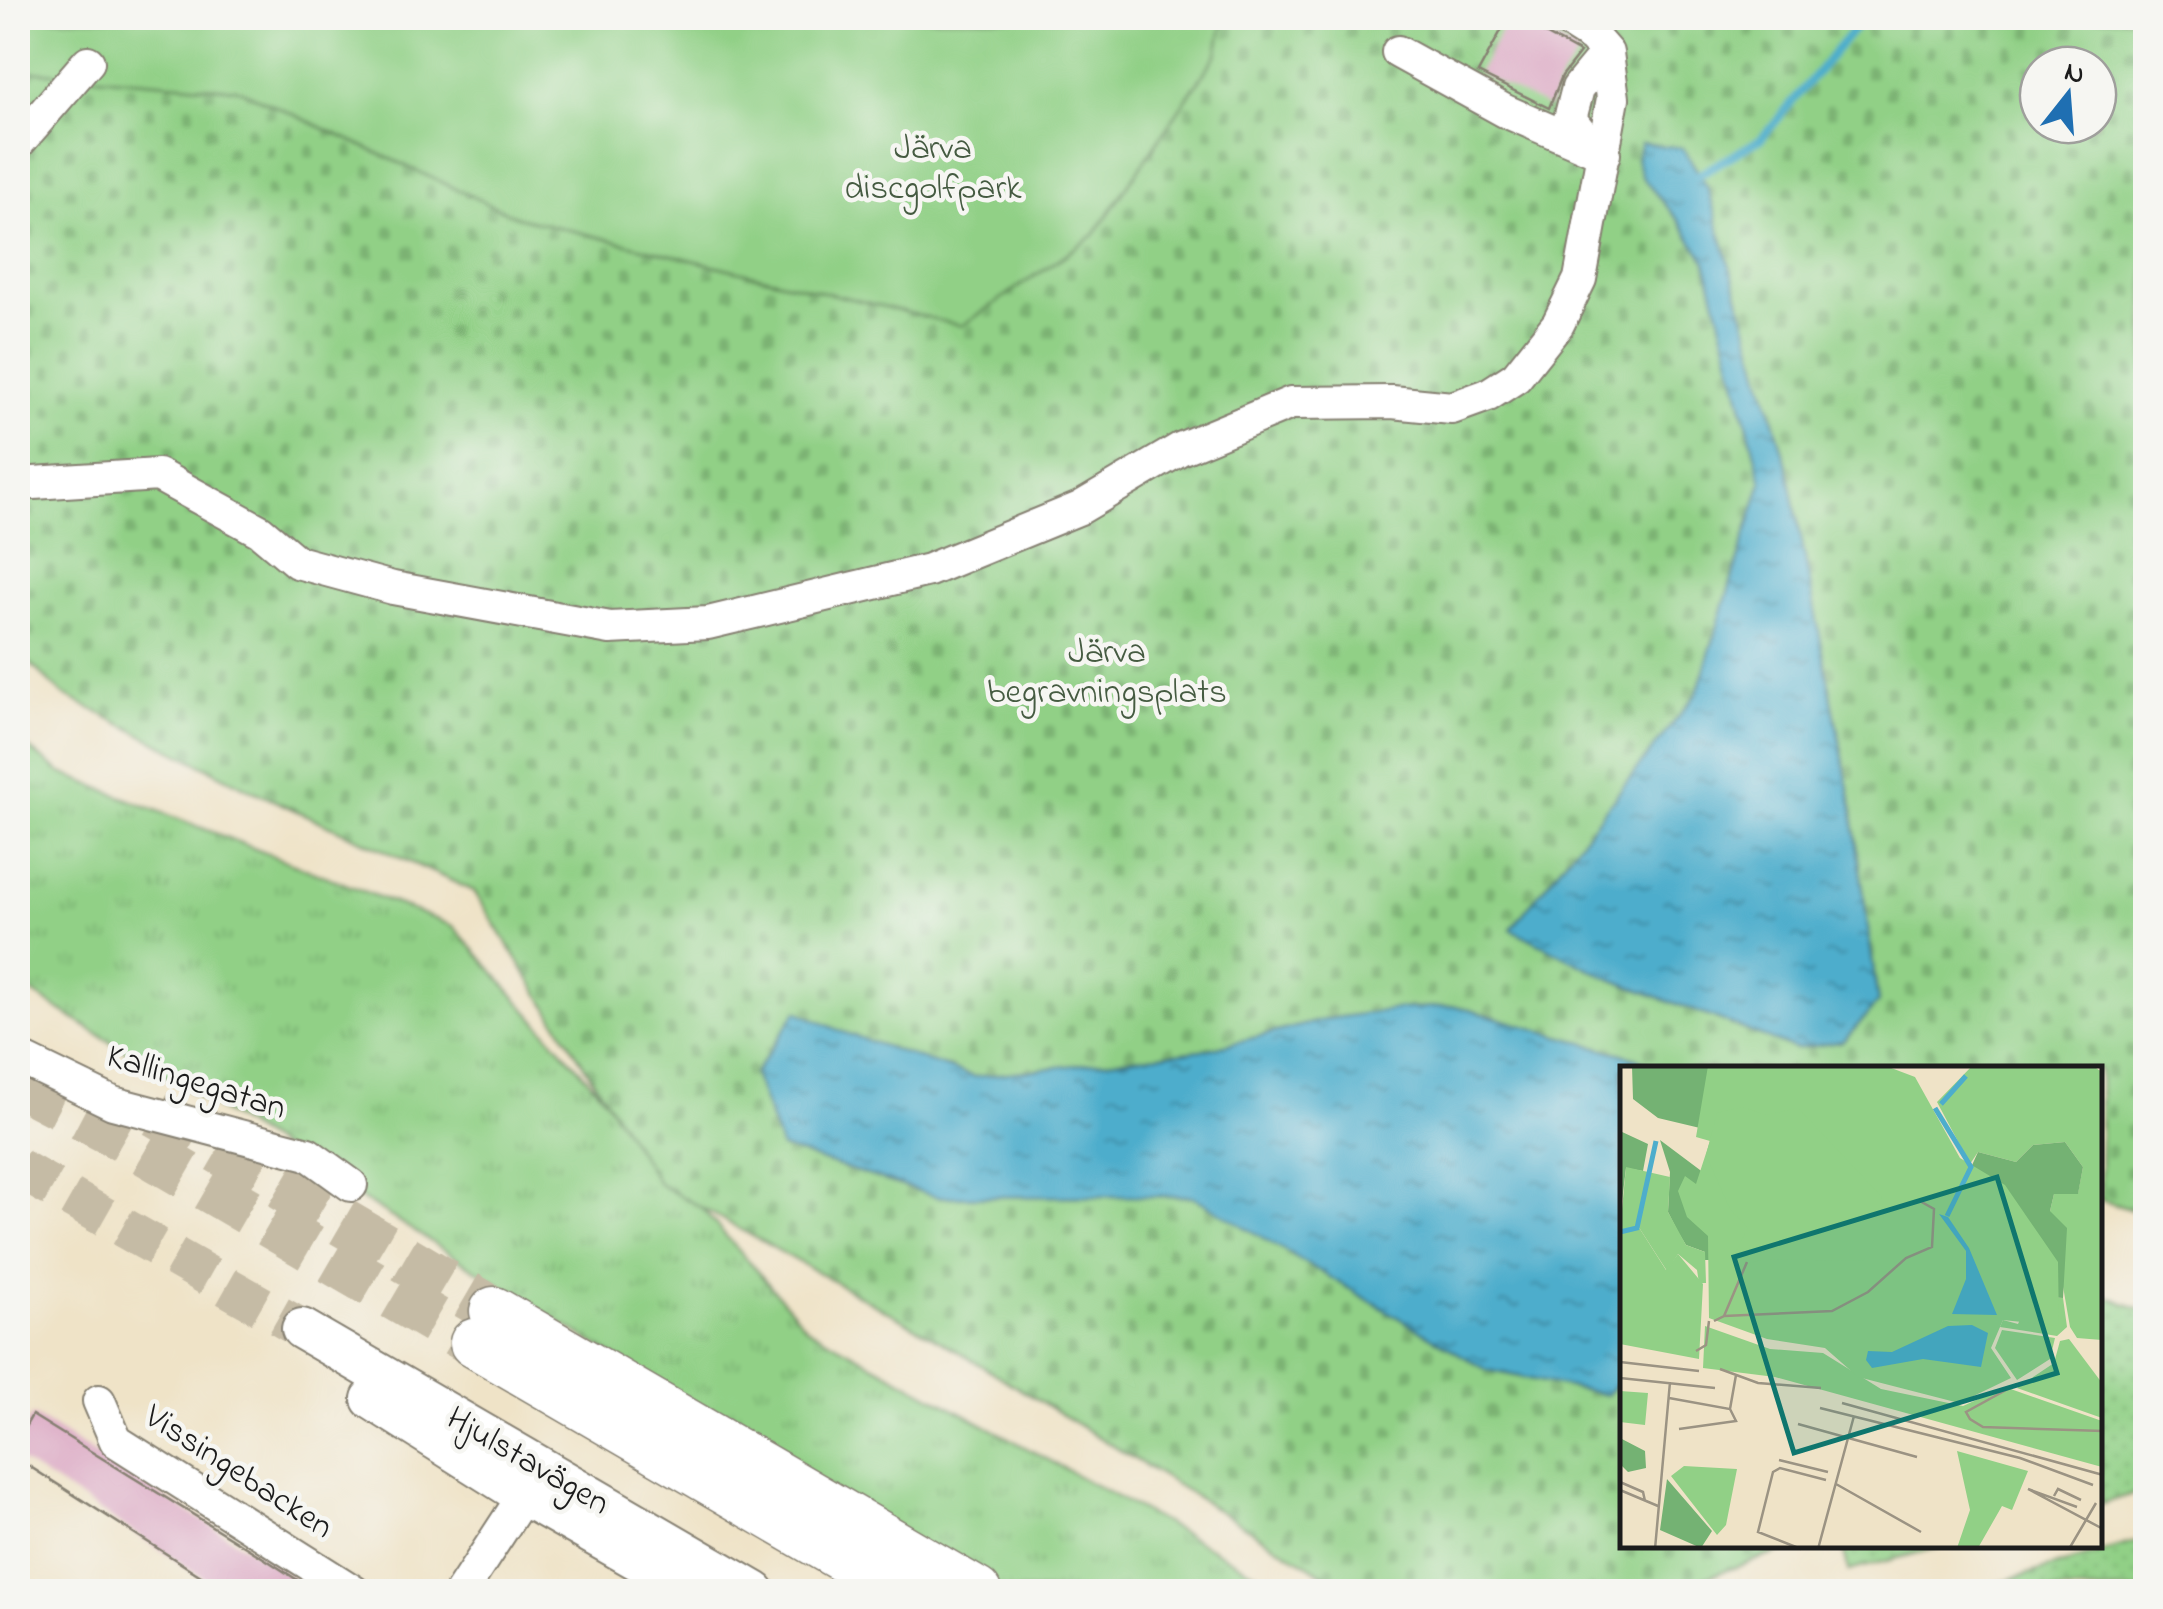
<svg xmlns="http://www.w3.org/2000/svg" width="2163" height="1609" viewBox="0 0 2163 1609" font-family="'Indie Flower',sans-serif">
  <style>
    .grass { fill: url(#grass-tufts); stroke: #567651; stroke-width: 2.5 }
    .cemetery { fill: url(#cemetery-stones); stroke: #567651; stroke-width: 2.5; fill-rule: evenodd }
    .park { fill: #91d086; stroke: #567651; stroke-width: 2.5 }
    .garden { fill: url(#garden-dots); stroke: #567651; stroke-width: 2.5 }
    .water { fill: url(#water-ripples); stroke: #346474; stroke-width: 2.5 }
    .lines { fill: none; stroke-linecap: round; stroke-linejoin: round }
    .stream { stroke: #4dadcc; stroke-width: 8 }
    .building { fill: #dba7c3 }
    .major-tunnel { stroke: #c5bba5; stroke-width: 40; stroke-dasharray: 40 20; stroke-linecap: butt }
    .highway-tunnel { stroke: #c5bba5; stroke-width: 48; stroke-dasharray: 48 24; stroke-linecap: butt }
    .minor-casing { stroke: #868072; stroke-width: 36 }
    .major-casing { stroke: #868072; stroke-width: 44 }
    .highway-casing { stroke: #868072; stroke-width: 51 }
    .minor { stroke: #fff; stroke-width: 32 }
    .major { stroke: #fff; stroke-width: 40 }
    .highway { stroke: #fff; stroke-width: 48 }
    .labels { text-anchor: middle; stroke-width: 9; stroke-linejoin: round; paint-order: stroke }
    .park-label { font-size: 35px; fill: #455b41; stroke: #f6f6f2 }
    .street-label { font-size: 35px; fill: #1c1c1c; stroke: #f6f6f2 }
    .inset-river { fill: none; stroke: #4dadcc; stroke-width: 5 }
    .inset-road { fill: none; stroke: #9b9383; stroke-width: 2.5 }
    .view { fill: #0f766e; fill-opacity: 0.15; stroke: #0f766e; stroke-width: 5 }
    .inset-edge { fill: none; stroke: #1c1c1c; stroke-width: 5 }
  </style>
  <defs>
    <pattern id="grass-tufts" width="24" height="20" patternUnits="userSpaceOnUse" patternTransform="scale(2.5)"><rect width="24" height="20" fill="#91d086"/><path d="M3 7l-1-3M5 7V3M7 7l1-3M15 17l-1-3M17 17v-4M19 17l1-3" fill="none" stroke="#7cb273"/></pattern>
    <pattern id="cemetery-stones" width="16" height="16" patternUnits="userSpaceOnUse" patternTransform="scale(2.5)"><rect width="16" height="16" fill="#91d086"/><path d="M2 7V4a2 2 0 0 1 4 0v3zM10 15v-3a2 2 0 0 1 4 0v3z" fill="#7cb273"/></pattern>
    <pattern id="garden-dots" width="8" height="8" patternUnits="userSpaceOnUse" patternTransform="scale(2.5)"><rect width="8" height="8" fill="#91d086"/><path d="M2 2h.1M6 6h.1" fill="none" stroke="#7cb273" stroke-width="1.8" stroke-linecap="round"/></pattern>
    <pattern id="water-ripples" width="26" height="14" patternUnits="userSpaceOnUse" patternTransform="scale(2.5)"><rect width="26" height="14" fill="#4dadcc"/><path d="M2 4q2-2 4 0t4 0M15 11q2-2 4 0t4 0" fill="none" stroke="#3f8ca5"/></pattern>
  </defs>
  <rect width="100%" height="100%" fill="#f6f6f2"/>
  <filter id="ink" filterUnits="userSpaceOnUse"><feTurbulence type="fractalNoise" baseFrequency=".01" numOctaves="2"/><feDisplacementMap in="SourceGraphic" scale="20" xChannelSelector="R" yChannelSelector="G"/><feConvolveMatrix kernelMatrix="1 2 1 2 8 2 1 2 1" color-interpolation-filters="sRGB"/></filter>
  <filter id="wash" filterUnits="userSpaceOnUse"><feTurbulence type="fractalNoise" baseFrequency=".0048" numOctaves="4" result="noise"/><feDisplacementMap in="SourceGraphic" scale="40" xChannelSelector="R" yChannelSelector="G"/><feGaussianBlur stdDeviation="2.25" result="paint"/><feColorMatrix in="noise" values="0 0 0 0 0 0 0 0 0 0 0 0 0 0 0 0 0 1.4 0 .05"/><feComposite in="paint" operator="in"/></filter>
  <g filter="url(#wash)">
    <rect width="100%" height="100%" fill="#efe3c7"/>
    <!-- grass -->
    <path class="grass" d="M18,740l43,33 392,153 354,402 482,263h-299l-972,-607z"/>
    <!-- cemetery -->
    <path class="cemetery" d="M18,18h2127v1196l-44,-14 -1,-131h-477v477l171,1 -128,44h-323l-6,-8 -391,-239 -287,-160 -185,-293 -221,-100 -191,-97 -44,-42zM2038,65h60v60h-60z"/>
    <!-- park -->
    <path class="park" d="M18,18h1206l-7,36 -123,181 -132,91 -445,-109 -279,-128 -220,-19z"/>
    <!-- garden -->
    <path class="garden" d="M2100,1294l46,17 -1,179 -44,14z
      M2145,1539v52h-174z
      M1842,1546h98v1l-91,24z"/>
    <!-- water -->
    <path class="water" d="M1641,143l42,5 24,38 81,283 63,330 27,203 -34,39 -49,8 -187,-71 -97,-49 186,-236 65,-211 -56,-220 -26,-40 -38,-45 -6,-18z
      M1456,1006l180,52 21,11h-34v309l-17,17 -119,-25 -295,-174 -255,1 -156,-49 -27,-74 43,-63 43,20 134,46 235,-28 118,-30 69,-10z"/>
    <g class="lines">
      <!-- stream -->
      <path class="stream" d="M1698,175l63,-36 102,-121"/>
    </g>
    <g id="blocks">
      <!-- building -->
      <path class="building" d="M1508,18h8l64,35 -18,23 -13,32 -71,-35z
        M32,1415l233,144 51,33h-90l-208,-133v-20z"/>
    </g>
  </g>
  <g filter="url(#ink)">
    <use href="#blocks" fill-opacity="0" stroke="#868072" stroke-width="2.5"/>
    <g class="lines">
      <!-- major-tunnel -->
      <path class="major-tunnel" d="M18,1168l284,161"/>
      <!-- highway-tunnel -->
      <path class="highway-tunnel" d="M18,1083l96,50 360,210
        M156,1113l338,198"/>
      <!-- minor casing -->
      <g class="minor-casing">
        <path id="minor" d="M1398,52l107,59 99,43
          M18,143l70,-81
          M1595,151l-25,-32 8,-31 29,-35
          M18,484l140,-9 102,56 37,31 96,26 217,40 98,-5 221,-53 151,-62 100,-59 111,-46 101,-1 60,6 36,-13 28,-18 42,-53 22,-45 33,-181 -6,-45 -14,-16 -30,-19
          M18,1057l95,46 195,51 43,31
          M99,1401l17,40 238,151
          M461,1592l77,-118"/>
      </g>
      <!-- major casing -->
      <g class="major-casing">
        <path id="major" d="M302,1329l453,263
          M372,1399l152,96 171,97"/>
      </g>
      <!-- highway casing -->
      <g class="highway-casing">
        <path id="highway" d="M494,1311l483,281
          M474,1343l428,249"/>
      </g>
      <!-- minor -->
      <use href="#minor" class="minor"/>
      <!-- major -->
      <use href="#major" class="major"/>
      <!-- highway -->
      <use href="#highway" class="highway"/>
    </g>
  </g>
  <g class="labels">
    <!-- park labels -->
    <g class="park-label">
      <text x="933" y="158">Järva<tspan x="933" dy="40">discgolfpark</tspan></text>
      <text x="1107" y="662">Järva<tspan x="1107" dy="40">begravningsplats</tspan></text>
    </g>
    <!-- street labels -->
    <g class="street-label">
      <text transform="translate(197 1080) rotate(17)" y="12">Kallingegatan</text>
      <text transform="translate(529 1459) rotate(30)" y="12">Hjulstavägen</text>
      <text transform="translate(240 1470) rotate(33)" y="12">Vissingebacken</text>
    </g>
  </g>
  <!-- overview -->
  <g transform="translate(1620 1066)">
    <rect width="482" height="482" fill="#efe3c7"/>
    <path d="M352,0h121l9,6v268l-25,-2 -7,-11 -20,-116 4,-17 24,-1 5,-26 -18,-25 -32,3 -17,17 -38,-10 -8,12 -33,-62zM430,231l13,1 4,29 -10,9 -57,-9 3,-7 15,4 9,-20zM85,260l65,23 53,4 58,36 82,17 42,-19 97,34v46l-327,-90 -72,-9z" fill="#91d086"/>
    <path d="M12,0h87l-19,62 -42,-10 -25,-19zM0,65l28,13 -5,27 -17,-3 -6,50zM40,74l44,33 19,87h-19l1,-8 -19,-7 -8,-13 -10,-20 2,-40zM445,76l18,25 -5,27h-24l-4,17 17,17 -4,70 -13,-1 -82,-123 10,-22 38,10 17,-17zM0,372l25,13 1,17 -18,4 -8,-8zM47,413l45,52 -11,17 -41,-18z" fill="#74b273"/>
    <path d="M88,0h178l29,11 45,81 45,27 53,77 1,64 -56,-6 -12,28 20,30 -52,25 -101,-26 -33,-29 -58,-9 -58,-21 -1,-82 -21,-19 -9,-26 7,-15 11,8 14,-43 -14,-4z" fill="#91d086"/>
    <path d="M122,41l25,8 31,-7 83,88 3,23 -21,42 -97,-2 -29,7 -5,-7 16,-31 -18,-19 -24,-54 11,-42zM18,160l28,44 12,-16 25,30 -4,75 -79,-15v-114zM0,325l28,2 -3,32 -25,-3zM337,385l71,20 -16,39 -10,-4 -24,42h-21l13,-38zM64,400l53,3 -11,56 -9,10 -46,-59z" fill="#91d086"/>
    <path d="M6,101l44,10 -2,35 18,33 19,7 1,31h-7l-2,-13 -19,-16 -11,17 -29,-45 -18,4zM382,264l53,8 -5,21 -33,21 -22,-32zM449,273l33,44v35l-85,-30 37,-25 6,-22z" fill="#91d086"/>
    <path d="M319,148l9,3 21,31 28,67 -45,-1 14,-35v-28zM352,259l16,8 -7,34 -58,-8 -51,9 -6,-8 2,-9 24,1 56,-26z" fill="#4dadcc"/>
    <path class="inset-river" d="M321,38l25,-28M315,42l36,59 -24,49M0,166l17,-4 19,-87"/>
    <path class="inset-road" d="M104,250l108,-5 36,-19 38,-34 26,-11 2,-38 -16,-9M94,255l10,-5 23,-54M76,285l10,-6 3,-24M0,296l79,9M100,303l38,14 63,5M0,312l95,10M397,318l-51,28 4,7 13,8 120,4M49,332l61,11 6,12 -57,8M222,337l261,72M200,342l200,50 73,27M110,343l6,-34M178,358l119,33M159,394l49,12M0,416l23,10 2,9M216,418l85,48M408,423l75,40M408,423l49,18M0,424l38,16M434,430l4,-7 23,11M35,483l15,-167M181,483l-43,-17 15,-60 7,-4 46,12M198,483l36,-133M449,483l27,-46"/>
    <path class="view" d="M377,111l60,196 -263,80 -60,-196z"/>
    <rect width="482" height="482" class="inset-edge"/>
  </g>
  <!-- margin -->
  <rect width="2163" height="1609" fill="none" stroke="#f6f6f2" stroke-width="60"/>
  <!-- north arrow -->
  <g transform="translate(2068 95) rotate(17)"><circle r="48" fill="#f6f6f2" stroke="#9f9f9c" stroke-width="2.5"/>
  <path d="M0-8L18 38L0 25L-18 38Z" fill="#1f6fb2"/>
  <text y="-15" font-size="28" font-weight="bold" text-anchor="middle" fill="#1c1c1c">N</text>
  </g>
</svg>
